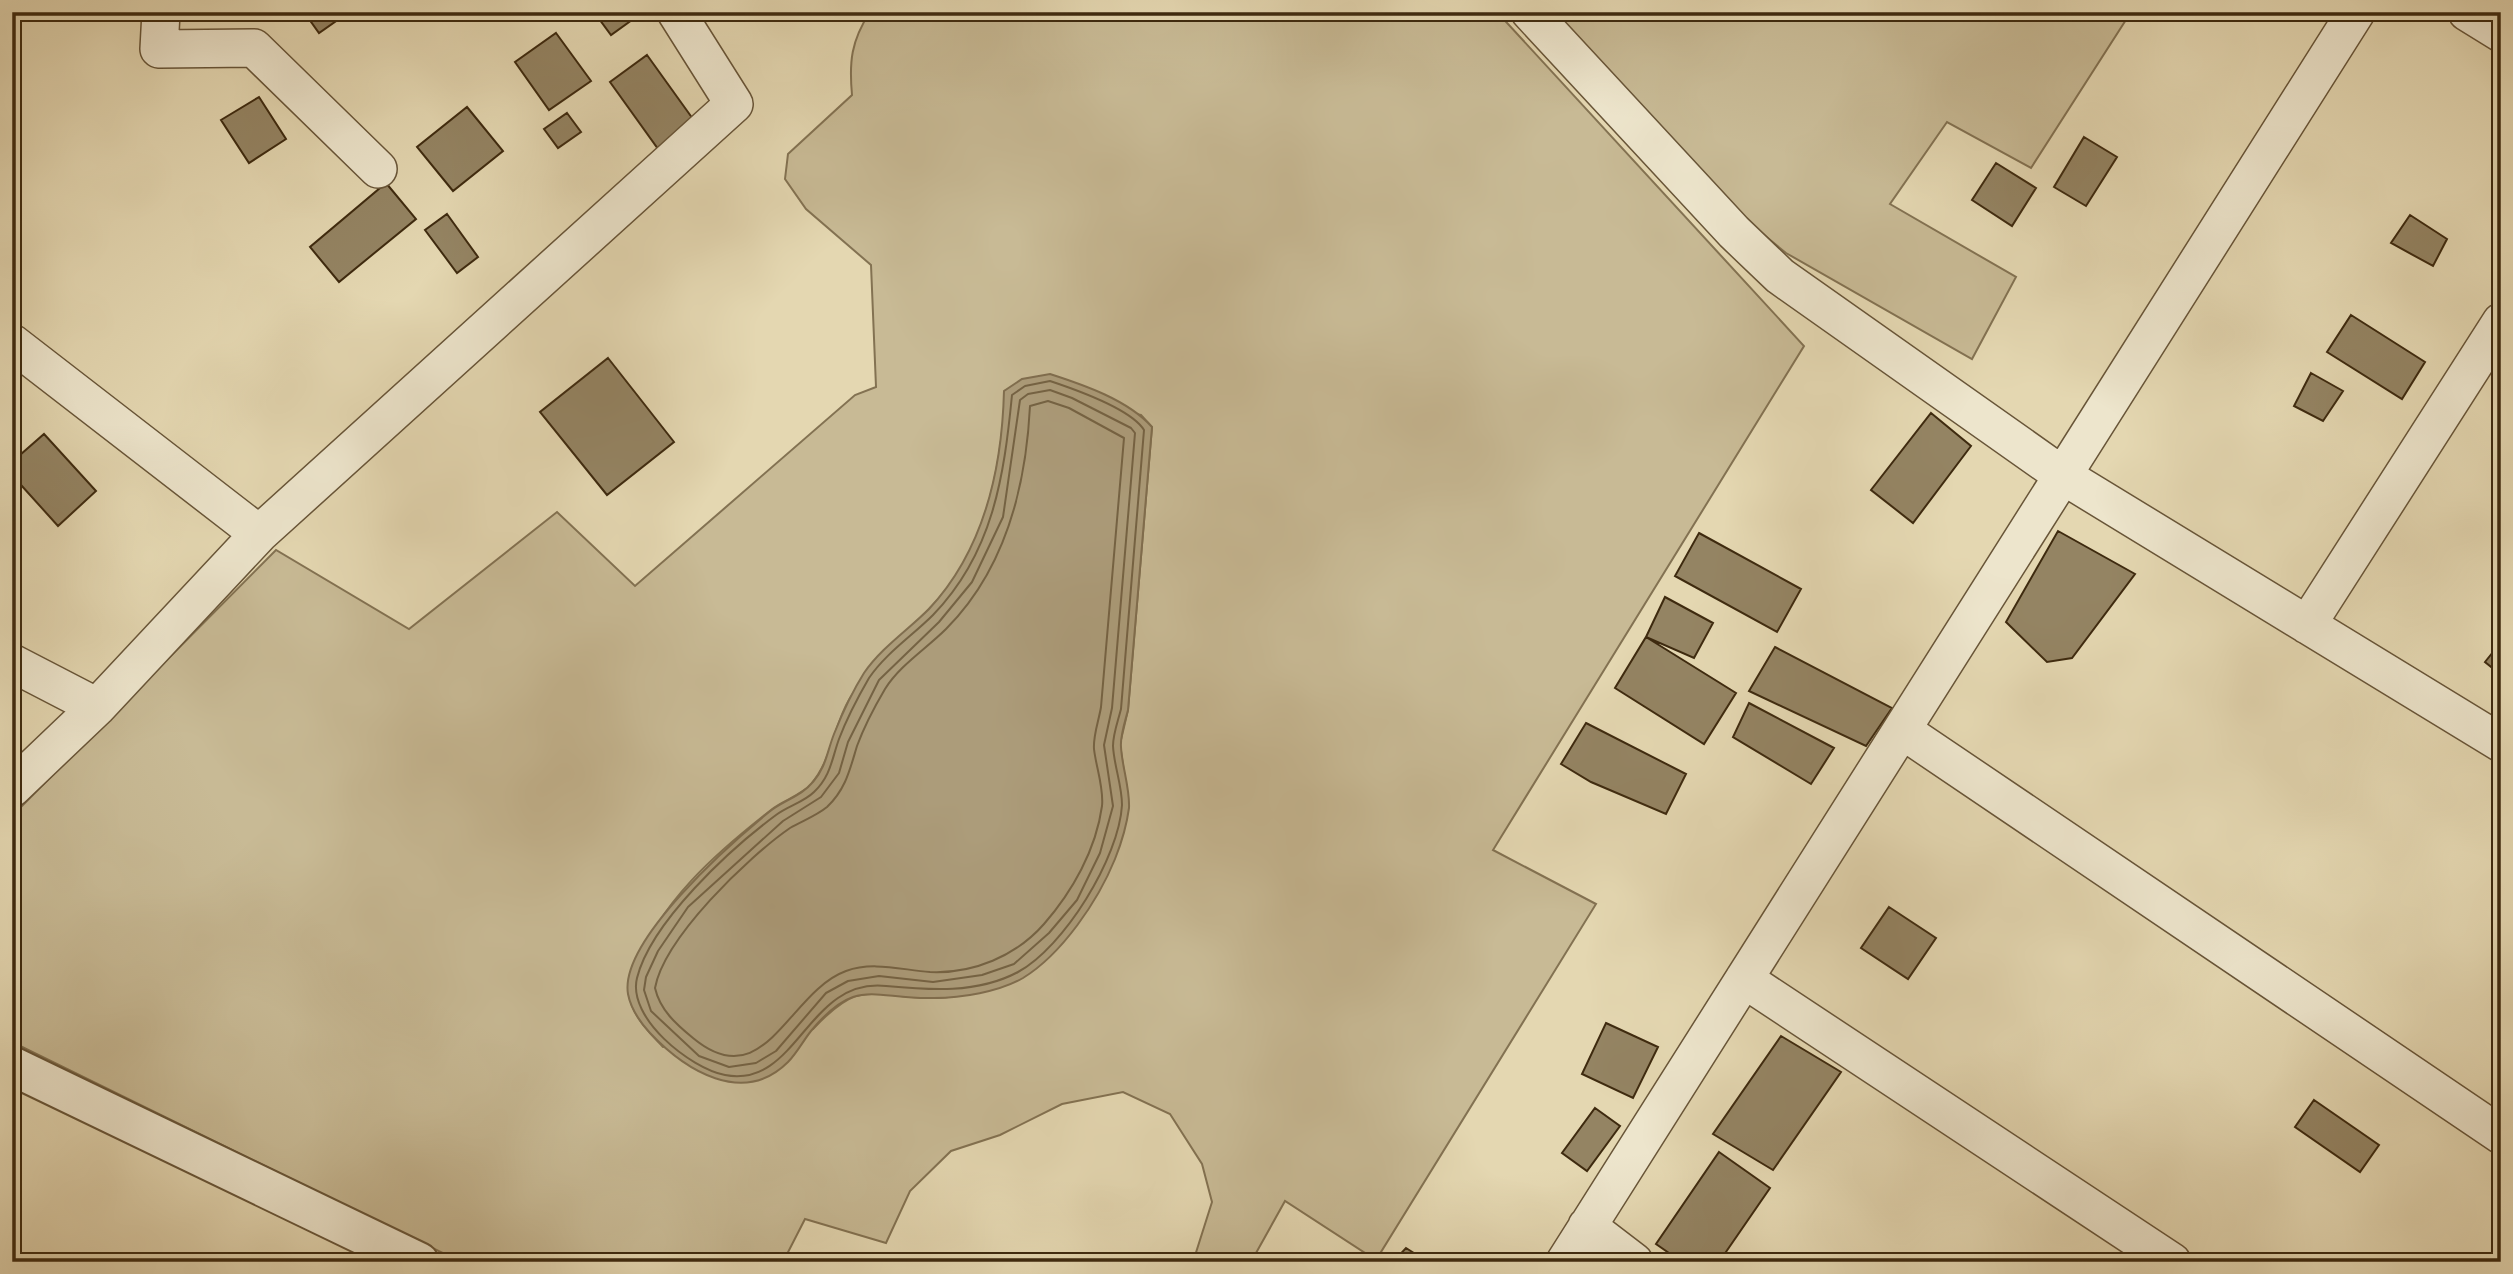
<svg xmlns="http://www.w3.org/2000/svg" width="2513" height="1274" viewBox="0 0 2513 1274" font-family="'Libre Caslon Text',serif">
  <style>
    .green { fill: #c8ba95; stroke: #837252; stroke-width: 2; fill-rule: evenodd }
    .water { fill: #ac9c7a; stroke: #806e4f; stroke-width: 2 }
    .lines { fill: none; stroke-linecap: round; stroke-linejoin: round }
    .shore { stroke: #756344; stroke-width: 2 }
    .building { fill: #948463; stroke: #3e2a0f; stroke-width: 2 }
    .minor-casing { stroke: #685538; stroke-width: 40 }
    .tertiary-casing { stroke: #685538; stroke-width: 42 }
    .minor { stroke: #ede5cc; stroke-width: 37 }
    .tertiary { stroke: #ede5cc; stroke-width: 38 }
  </style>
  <rect width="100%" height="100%" fill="#e4d7b1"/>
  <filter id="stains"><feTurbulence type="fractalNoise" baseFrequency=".00286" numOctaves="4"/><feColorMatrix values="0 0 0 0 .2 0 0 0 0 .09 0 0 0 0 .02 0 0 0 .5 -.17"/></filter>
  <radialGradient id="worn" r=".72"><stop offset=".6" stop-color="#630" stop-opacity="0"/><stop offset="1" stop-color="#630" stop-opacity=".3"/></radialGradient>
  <!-- green -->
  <path class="green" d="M870,12h627l307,334 -311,504 103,54 -220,356 -91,-59 -34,61h-58l19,-60 -10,-38 -32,-50 -47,-22 -61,12 -62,31 -49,16 -41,40 -24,52 -81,-24 -22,43h-322l-449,-220v-226l264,-266 133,79 148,-117 78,74 220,-191 21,-8 -5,-122 -65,-56 -21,-30 3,-25 64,-59c-3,-33 -1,-54 18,-83zM1005,391l136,24 11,12 -24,283 -8,34 9,63 -143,184c-17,2 -37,8 -54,7 -62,-1 -70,-21 -119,31l-150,18c-15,-16 -30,-30 -34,-52 -2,-8 4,-18 6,-25 23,-67 82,-118 136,-160 12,-10 30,-14 40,-26 21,-24 22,-58 39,-86 20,-33 50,-60 77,-87 58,-57 75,-141 78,-220z
    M1555,12h576l-100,156 -84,-46 -57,82 126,73 -44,82 -186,-106 -39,-32z"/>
  <!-- water -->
  <path class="water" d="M1050,374c34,11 78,26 102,53l-24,283c-3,12 -8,26 -7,37 1,20 9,41 8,61 -2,15 -8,36 -14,51 -17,42 -53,95 -92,119 -24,14 -62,20 -89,20 -60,2 -77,-23 -123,33 -8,10 -14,22 -23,31 -45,45 -103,8 -138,-29 -10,-11 -19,-23 -22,-39 -9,-53 103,-151 141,-182 13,-11 33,-16 44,-30 13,-15 14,-30 21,-48 8,-20 18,-42 30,-61 17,-25 44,-43 65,-64 55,-59 73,-139 75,-218l18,-12z"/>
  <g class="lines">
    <!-- shore -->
    <path class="shore" d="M1050,381c24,8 81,28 94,49l-23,279c-3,12 -8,25 -8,37 1,20 9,39 9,59 -3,53 -58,142 -104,167 -41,22 -89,18 -132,14 -79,-9 -88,103 -161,89 -35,-7 -98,-57 -88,-97 14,-56 93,-129 139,-163 12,-9 28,-13 38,-23 17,-16 18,-34 25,-53 8,-21 19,-42 30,-61 17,-25 43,-42 64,-63 60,-62 71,-138 79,-220l13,-9z
      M1050,390l22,8 59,30 4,5 -23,275 -8,37 9,61 -13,47 -23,47 -28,33 -35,31 -32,11 -49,7 -54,-6 -31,5 -22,12 -50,58 -20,12 -27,4 -30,-11 -48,-45 -7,-21 2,-13 12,-26 30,-44 95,-86 38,-24 18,-24 9,-31 31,-62 60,-58 33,-40 31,-65 17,-117 8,-6z
      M1048,401l21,7 55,30 -23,269c-2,13 -8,28 -7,42 2,18 10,39 8,57 -6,44 -30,86 -58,118 -28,32 -71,50 -114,48 -28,-2 -57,-11 -84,-1 -58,21 -81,127 -153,67 -17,-14 -33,-28 -38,-50 9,-50 93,-131 135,-160 12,-7 26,-12 37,-21 19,-18 23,-38 30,-61 7,-19 18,-40 28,-57 15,-24 41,-40 61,-60 59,-59 80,-142 84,-223z"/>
  </g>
  <!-- building -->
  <path class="building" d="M304,12h45l-30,21z
    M594,12h49l-32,23z
    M556,33l35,48 -42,29 -34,-48z
    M647,55l56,78 -37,27 -56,-78z
    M259,97l27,42 -37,24 -28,-43z
    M467,107l36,44 -50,40 -36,-44z
    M567,113l14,19 -23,16 -14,-19z
    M2084,137l33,20 -31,49 -32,-19z
    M1996,163l40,25 -24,38 -40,-26z
    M386,183l30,36 -77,63 -29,-35z
    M447,214l31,43 -21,16 -32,-43z
    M2410,215l37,24 -14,27 -42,-23z
    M2351,315l74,47 -23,37 -75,-47z
    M608,358l66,84 -67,53 -67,-83z
    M2311,373l32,18 -20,30 -29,-15z
    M1931,413l40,33 -58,77 -42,-33z
    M44,434l52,57 -38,35 -46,-51v-13z
    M2058,531l77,43 -63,84 -25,4 -41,-40z
    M1699,533l102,56 -24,43 -102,-56z
    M1665,597l48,26 -19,35 -48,-21z
    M1646,637l90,56 -32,51 -89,-56z
    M2501,642v33l-16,-13z
    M1775,647l117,61 -26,38 -117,-55z
    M1749,703l85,45 -23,36 -78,-47z
    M1586,723l100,51 -20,40 -75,-32 -30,-18z
    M1889,907l47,31 -28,41 -47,-31z
    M1606,1023l52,24 -25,51 -51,-24z
    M1781,1036l60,36 -68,98 -60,-36z
    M2314,1100l65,45 -19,27 -65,-45z
    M1595,1108l25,18 -33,45 -25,-18z
    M1719,1152l51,36 -51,74h-37l-26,-18z
    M1406,1248l22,14h-35z"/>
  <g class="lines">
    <!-- minor casing -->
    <g class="minor-casing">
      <path id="minor" d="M161,12l-2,37 95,-1 124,121
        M1530,12l204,220 46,44 282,199 439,268
        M2467,12l34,21
        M12,343l247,191
        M2307,625l194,-303
        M12,663l85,44
        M1902,730l599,405
        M12,788l85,-81 162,-173 475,-430 -58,-92
        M1744,979l428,283
        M1587,1226l47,36
        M1565,1262l791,-1250"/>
    </g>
    <!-- tertiary casing -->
    <g class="tertiary-casing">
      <path id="tertiary" d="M12,1066l407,196"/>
    </g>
    <!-- minor -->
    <use href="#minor" class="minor"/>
    <!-- tertiary -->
    <use href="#tertiary" class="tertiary"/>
  </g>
  <!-- margin -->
  <rect width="2513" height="1274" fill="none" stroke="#e4d7b1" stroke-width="42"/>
  <rect x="14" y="14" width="2485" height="1246" fill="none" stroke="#3e2a0f" stroke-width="3.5"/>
  <rect x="21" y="21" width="2471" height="1232" fill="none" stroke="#3e2a0f" stroke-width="2"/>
  <rect width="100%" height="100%" filter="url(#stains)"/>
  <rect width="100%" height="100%" fill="url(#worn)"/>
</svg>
